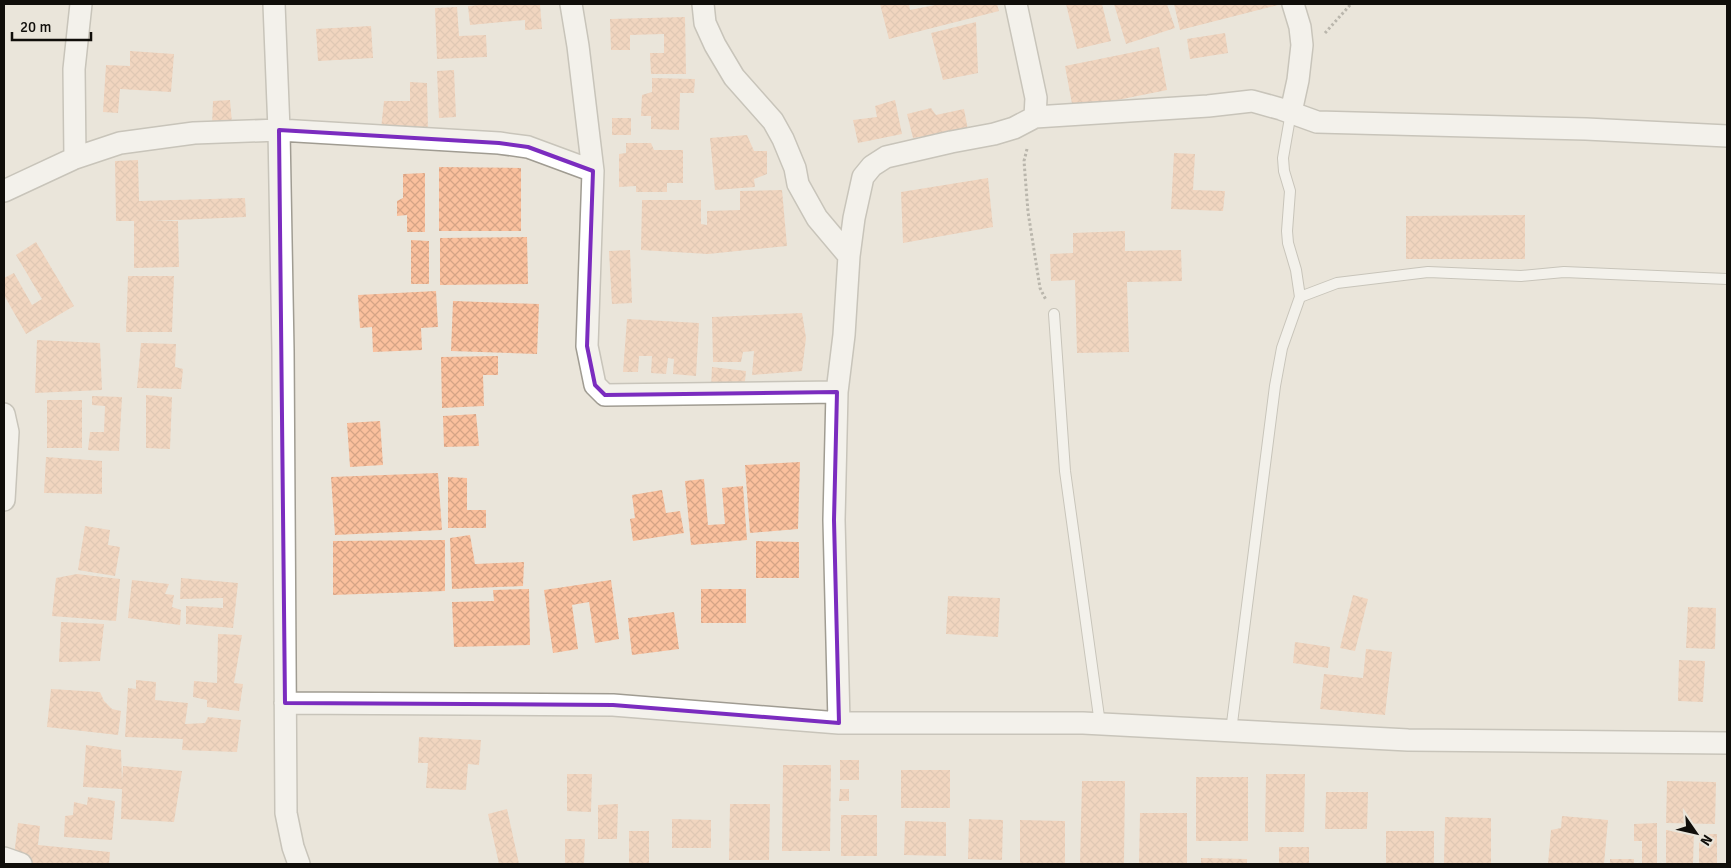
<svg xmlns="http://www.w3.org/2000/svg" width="1731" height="868" viewBox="0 0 1731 868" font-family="Signika,sans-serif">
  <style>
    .building { fill: url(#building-cross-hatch) }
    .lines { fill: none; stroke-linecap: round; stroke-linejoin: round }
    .service-casing { stroke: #a09c92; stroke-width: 12 }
    .minor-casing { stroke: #a09c92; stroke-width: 24 }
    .path { stroke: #807c74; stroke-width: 3; stroke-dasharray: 2.5 2.5; stroke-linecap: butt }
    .service { stroke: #fff; stroke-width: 10 }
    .minor { stroke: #fff; stroke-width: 21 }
    .marked { fill: none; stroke: #7b2cbf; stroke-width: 4; stroke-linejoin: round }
  </style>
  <defs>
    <pattern id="building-cross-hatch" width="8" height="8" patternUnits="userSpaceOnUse" patternTransform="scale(1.25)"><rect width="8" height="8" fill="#fac09d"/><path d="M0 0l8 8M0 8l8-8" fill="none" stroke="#d5a486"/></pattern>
  </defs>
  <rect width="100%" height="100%" fill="#eae5da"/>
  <!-- building -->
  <path class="building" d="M490,4h50l2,25 -17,1v-10l-55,5 -2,-19z
    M880,4h29l1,6 30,-6h57l2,7 -110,28z
    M1066,4h36l9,37 -34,8z
    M1114,4h53l8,24 -49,16z
    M1174,4h108l-102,26z
    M457,7l2,29 27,-1 1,22 -50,2 -2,-51z
    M685,17l1,57h-35l-1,-21h14v-19l-34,1v15h-19l-1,-31z
    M976,22l2,51 -35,7 -12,-47z
    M371,26l2,32 -55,3 -2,-32z
    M1225,33l3,20 -38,6 -3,-20z
    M1159,47l8,43 -94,19 -8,-43z
    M130,51l44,3 -3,38 -51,-3 -2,24 -15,-1 3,-47 24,1z
    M454,70l2,47 -17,1 -2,-47z
    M652,78l43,1 -1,14h-14l-1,37 -28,-1v-13h-10l1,-21 10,-3z
    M410,82l17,1 1,49 -47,-3 3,-28h26z
    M230,100l2,23 -20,3 1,-25z
    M895,100l7,34 -44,9 -5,-23 24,-3 -2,-11z
    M931,108l5,7 28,-6 4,21 -55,8 -6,-24z
    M612,118h19v17h-19z
    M747,135l7,16h13v23l-13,5 1,8 -40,3 -5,-52z
    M626,143h25l3,7h29v33h-16v9h-31v-6l-17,1v-33l7,-1z
    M1174,153l21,1 -2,36 32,1 -2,20 -52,-2z
    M138,160l1,41 106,-3 1,19 -93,4h25l1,46 -45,1v-47h-18l-1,-60z
    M439,167l82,1v63h-82z
    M425,173v59h-18v-17l-10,1v-15l6,-3v-24z
    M988,178l5,49 -90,16 -2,-51z
    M782,190l5,56 -79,8 -67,-4 1,-50h59v24l6,1v-14l33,-1v-19z
    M1525,215v44h-119v-43z
    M1125,231v20l56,-1 1,31 -55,1 2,70 -52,1 -2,-73 -24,1 -1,-27 23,-1v-20z
    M527,237l1,47 -88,1v-47z
    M411,240l18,1v43h-18z
    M36,242l38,64 -48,28 -22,-39v-17l10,-5 18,32 10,-6 -26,-44z
    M630,250l2,53 -20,1 -3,-53z
    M128,276h46l-2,56h-46z
    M436,291l2,36 -17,1 1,22 -49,2 -1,-25 -12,1 -2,-33z
    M453,301l86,3 -2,50 -86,-3z
    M802,313l4,25 -4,33 -50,4 2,-24 -11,1 -2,10h-28l-1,-45z
    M627,319l72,4 -3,53 -23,-2 1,-15 -6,-1 -2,16 -15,-1 1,-17h-13l-1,16h-15z
    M37,340l63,3 2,47 -67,3z
    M141,343l35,1 -1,23 8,2 -2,20 -44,-1z
    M498,356v19h-15l1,31 -42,2 -1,-51z
    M712,367l34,4 -2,19 -33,-1z
    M146,395l26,2 -2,52 -24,-1z
    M92,396l30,1 -3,54 -31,-1 2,-18h14l1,-26 -13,-1z
    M47,400h35v48h-35z
    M476,414l3,32 -35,1 -1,-31z
    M380,421l3,44 -33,2 -3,-44z
    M46,457l56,4v33l-58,-1z
    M800,462l-2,67 -48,4 -5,-68z
    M438,473l4,57 -107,5 -4,-58z
    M448,477l19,1v32h19v18h-38z
    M704,479l4,46 17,-1 -3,-36 21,-2 4,54 -56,5 -6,-64z
    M662,490l4,23 14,-2 4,22 -51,8 -3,-22 5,-1 -3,-23z
    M85,526l25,4 -2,15 12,2 -5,29 -37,-6z
    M470,535l5,29 49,-2 -1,24 -71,3 -2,-51z
    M445,540v51l-112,4v-54z
    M756,541l43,1v36h-43z
    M77,574l43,5 -4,42 -64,-5 4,-38z
    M181,578l57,5 -5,45 -47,-4v-18l37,2v-10l-43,1z
    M132,580l37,4 -4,10 9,1 -2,12 9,3 -1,15 -52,-7z
    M611,580l8,59 -24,4 -6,-41 -17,3 6,44 -25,4 -9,-63z
    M529,589l1,56 -76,2 -2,-45 42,-1 -1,-11z
    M701,589h45v34h-45z
    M1353,595l15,4 -13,52 -15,-3z
    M948,596l52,2 -2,39 -52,-3z
    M1688,607l28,1 -1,41 -29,-1z
    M674,612l5,37 -47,6 -4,-37z
    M61,622l43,2 -4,37 -41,1z
    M218,634l24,1 -8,48 9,1 -4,27 -32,-4v-7l-14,-3 1,-16 23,2z
    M1295,642l35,5 -2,21 -35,-5z
    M1366,649l26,3 -7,63 -65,-6 4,-35 39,4z
    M1679,660l26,1 -2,41 -25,-1z
    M136,680l20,2 -1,18 33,3 -3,21 20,-1 3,-6 33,3 -4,32 -55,-2 1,-11 -58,-2 3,-49 8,1z
    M51,689l49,3 4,9 8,8 9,2 -3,24 -71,-8z
    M419,737l62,3 -2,25 -11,-1 -2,26 -40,-2 2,-25h-10z
    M86,745l35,5 1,32 1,-16 59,5 -8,51 -53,-3 1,-30 -39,-2z
    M840,760h19v20h-19z
    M783,765h48l-1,86h-48z
    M901,770h49v38h-49z
    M567,774h25l-1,38 -24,-1z
    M1266,774h39l-1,58h-39z
    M1196,777h52v64h-52z
    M1082,781h43l-1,83h-44z
    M1667,781l49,1 -1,42 -49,-1z
    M840,789h9v12h-10z
    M1326,792h42l-1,37h-42z
    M88,797l27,4 -3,39 -48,-3 1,-21 8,-1 1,-13 13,3z
    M618,804l-1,35h-19v-34z
    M730,804h40l-1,56h-40z
    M507,809l12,55h-20l-11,-50z
    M1140,813h47v51h-48z
    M841,815h36v41h-36z
    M1562,816l46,4 -4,44h-56l3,-34 10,-2z
    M1445,817l46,1v46h-47z
    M672,819l39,1v28h-39z
    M969,819l34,1 -1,40 -34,-1z
    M1020,820l45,1v43h-45z
    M905,821l41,1v34l-42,-1z
    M18,823l22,3 -2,19 72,7 -1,12h-96z
    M1657,823v41h-15v-23h-8v-17z
    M1666,830h28l-1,34h-27z
    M629,831h20v33h-20z
    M1386,831h48v33h-48z
    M1699,834h18v30h-18z
    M565,839h20l-1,25h-19z
    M1279,847h30v17h-30z
    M1201,858l46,1v5h-46z
    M1610,859h24v5h-24z"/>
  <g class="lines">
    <!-- service casing -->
    <g class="service-casing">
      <path id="service" d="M1300,297l37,-14 91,-11 93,4 43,-4 163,7
        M1054,314l11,157 35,253
        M1231,731l44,-345 7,-38 18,-51 -4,-27 -8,-27 -1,-12 3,-40 -6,-20 -1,-13 8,-46"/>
    </g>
    <!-- minor casing -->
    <g class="minor-casing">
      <path id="minor" d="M274,4l5,126 4,220 3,463 7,34 6,17
        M571,4l7,42 15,125 -6,175 8,39 10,10 232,-3
        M703,4l2,19 10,22 19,32 39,44 10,18 12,29 3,16 19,34 32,38
        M1291,112l7,-32 4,-35 -2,-18 -7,-23
        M1035,117l173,-11 44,-5 29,8 36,13 269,7 141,7
        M75,158l-1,-89 7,-65
        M4,191l71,-33 45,-15 74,-10 85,-3 220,13 29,4 65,24
        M4,414l4,18 -4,68
        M285,703l328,2 226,18h244l325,17 319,3
        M839,723l-5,-203 3,-128 7,-57 5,-79 5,-38 9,-41 9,-11 14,-9 65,-15 43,-8 20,-6 21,-11 1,-19 -20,-94
        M4,858l17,6"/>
    </g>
    <!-- path -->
    <path class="path" d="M1325,33l26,-29
      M1027,149l-3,12 4,51 12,76 6,12"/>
    <!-- service -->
    <use href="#service" class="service"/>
    <!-- minor -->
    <use href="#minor" class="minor"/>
  </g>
  <!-- marked area -->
  <path d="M0 0H1731V868H0ZM279,130l220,13 29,4 65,24 -6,175 8,39 10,10 232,-3 -3,128 5,203 -226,-18 -328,-2z" fill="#eae5da" fill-opacity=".55" fill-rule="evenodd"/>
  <path class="marked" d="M279,130l220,13 29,4 65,24 -6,175 8,39 10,10 232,-3 -3,128 5,203 -226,-18 -328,-2z"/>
  <!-- border -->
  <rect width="1731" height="868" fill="none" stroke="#100e0a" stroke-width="10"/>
  <!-- north arrow -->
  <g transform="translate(1696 833) rotate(124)" stroke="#eae5da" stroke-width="4" paint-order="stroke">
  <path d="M0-4L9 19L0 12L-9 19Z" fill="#100e0a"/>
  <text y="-8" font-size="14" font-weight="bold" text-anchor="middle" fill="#100e0a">N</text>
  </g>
  <!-- scale -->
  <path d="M12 32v8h79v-8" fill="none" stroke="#100e0a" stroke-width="2.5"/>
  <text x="20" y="32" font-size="15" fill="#100e0a" stroke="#eae5da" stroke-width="4" paint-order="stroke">20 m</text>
</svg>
